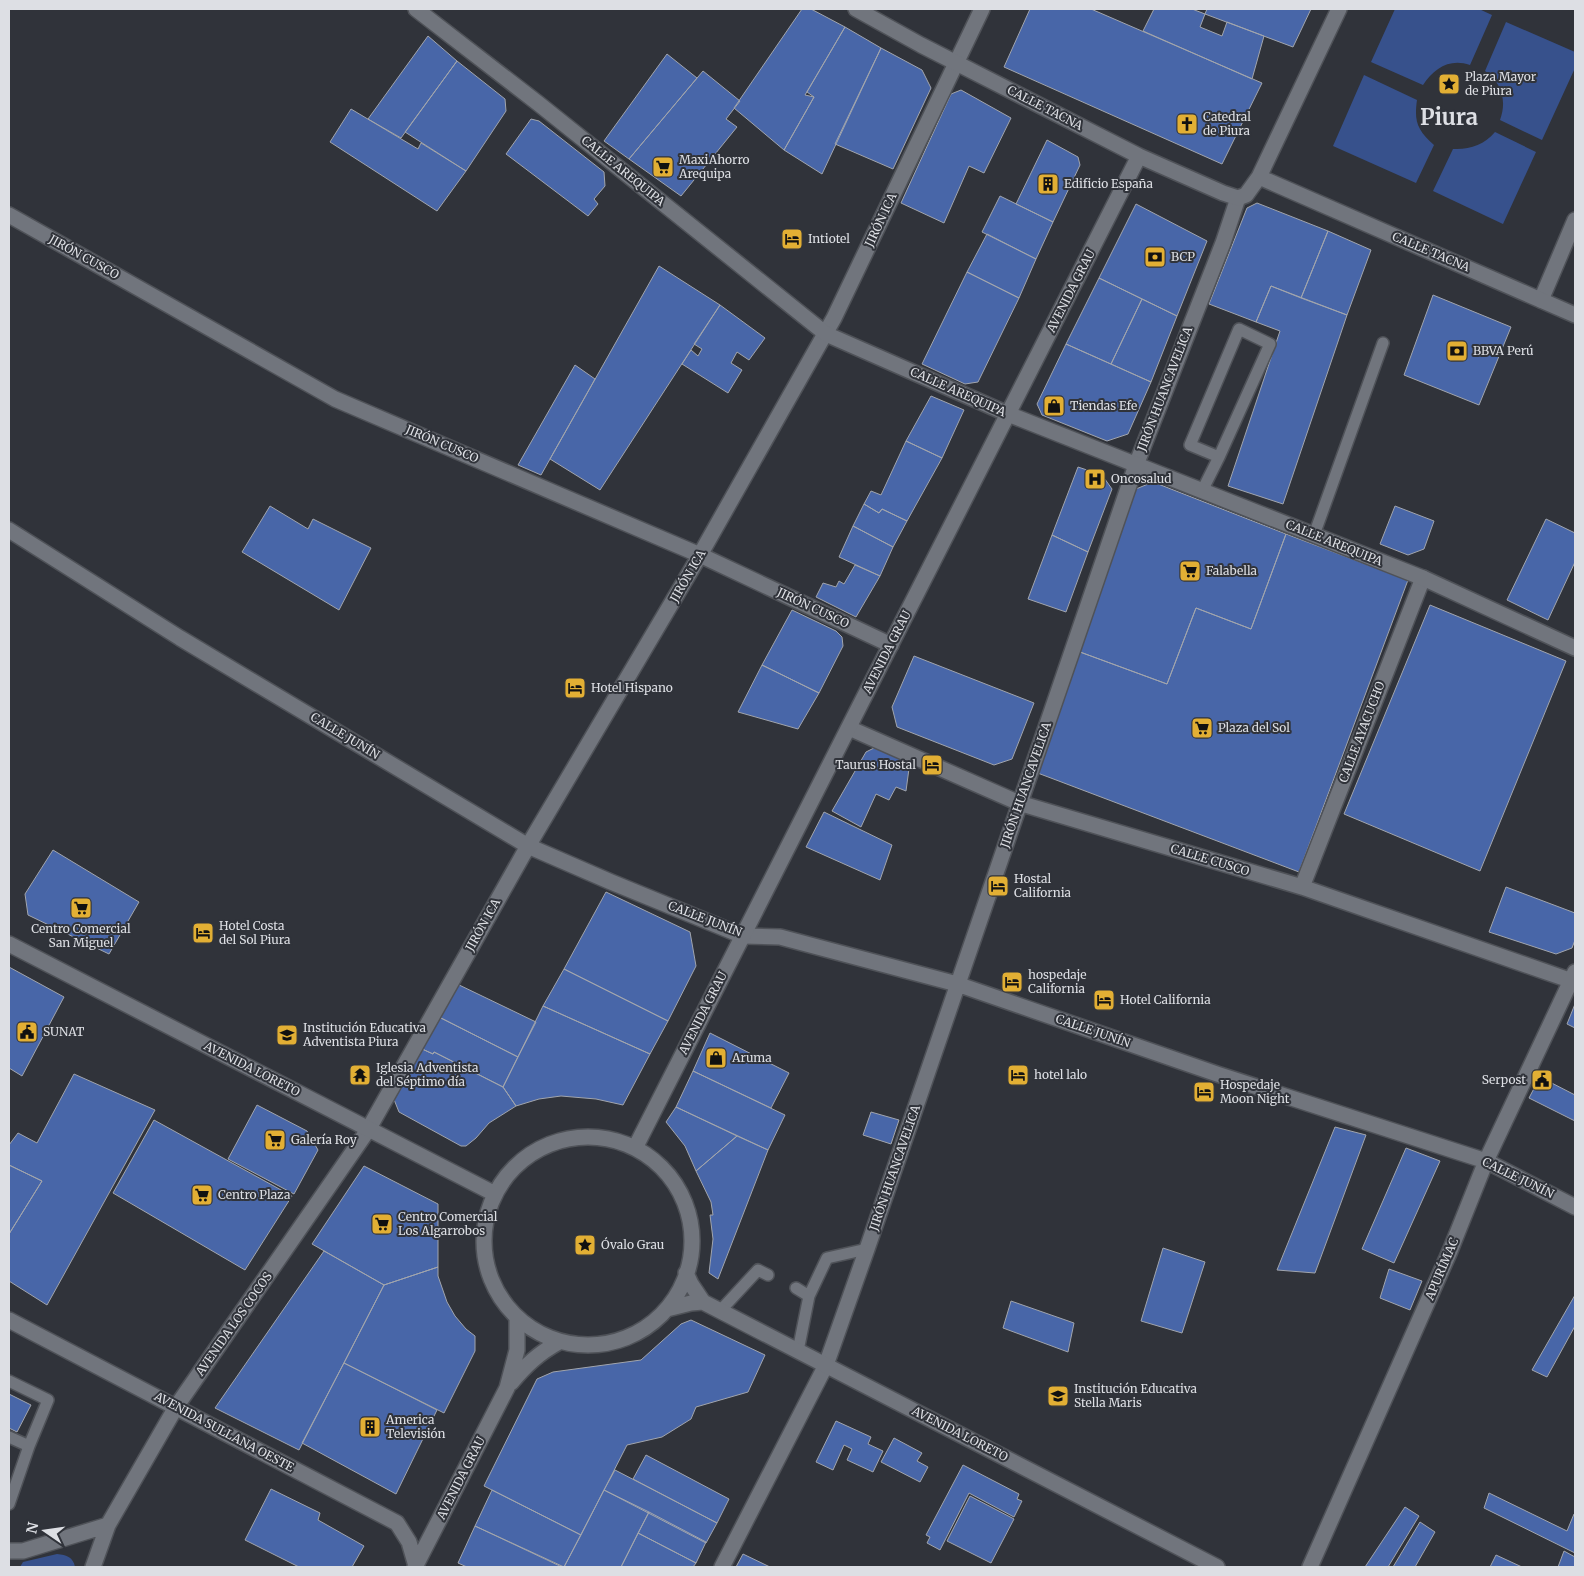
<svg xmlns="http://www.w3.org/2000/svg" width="1584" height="1576" viewBox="0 0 1584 1576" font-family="Merriweather,serif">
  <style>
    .green { fill: #37518c }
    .building { fill: #4866a8; stroke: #a1a5ad }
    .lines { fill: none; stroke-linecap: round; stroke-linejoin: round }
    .lane-casing { stroke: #4f5258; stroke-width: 14 }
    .street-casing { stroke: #4f5258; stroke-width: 18 }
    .secondary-casing { stroke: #4f5258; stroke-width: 18 }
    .lane { stroke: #71757d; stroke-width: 11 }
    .street { stroke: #71757d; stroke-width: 15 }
    .secondary { stroke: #71757d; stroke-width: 15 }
    .labels { text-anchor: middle; stroke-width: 4; stroke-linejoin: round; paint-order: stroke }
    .poi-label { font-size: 12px; fill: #dddfe4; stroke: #30333a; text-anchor: start }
    .street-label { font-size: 12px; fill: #dddfe4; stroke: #30333a }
    .town-label { font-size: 22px; font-weight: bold; fill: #dddfe4; stroke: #30333a }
  </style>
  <rect width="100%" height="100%" fill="#30333a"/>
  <!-- green -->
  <path class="green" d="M1395,9h84l13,6 -22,50c-20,-7 -36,3 -47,20l-52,-23z
    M1506,22l69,30v16l-33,72 -42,-20c7,-19 2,-37 -15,-49z
    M1364,75l53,25c-3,21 0,30 17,45l-18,38 -83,-37z
    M1495,132l41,20 -33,72 -70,-33 20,-42c16,1 31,-4 42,-17z
    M57,1554c10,1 16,3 18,13h-55l3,-5z"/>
  <!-- building -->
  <path class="building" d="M802,9h9l34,18 -40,68 9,2 -30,53 -50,-42z
    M1030,9h61l171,74 -40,81 -218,-97z
    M1154,9h38l13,5 -5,13 22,9 5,-14 37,14 -12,43 -109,-48z
    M1207,9h104l-18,38 -88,-33z
    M845,27l36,21 -59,126 -38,-24 30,-53 -7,-5z
    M428,36l29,25 -56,77 -33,-19z
    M881,48l41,22 9,18 -38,81 -58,-25z
    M667,54l30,24 -68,81 -25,-18z
    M457,61l48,38 1,12 -40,60 -61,-39z
    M703,71l37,30 -14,18 11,8 -56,69 -52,-37z
    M961,90l50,28 -27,55 -15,-7 -25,57 -43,-20 50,-109z
    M351,109l67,40 3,-6 45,28 -29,40 -107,-69z
    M531,119l8,2 65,51 1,14 -11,13 4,5 -10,12 -82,-62z
    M1047,140l31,17 2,8 -27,57 -37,-18z
    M1000,196l53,26 -17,37 -54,-27z
    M1257,203l71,28 -27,67 -30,-12 -15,36 -47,-18 38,-96z
    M1136,204l71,37 -30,75 -78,-38z
    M1328,231l43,19 -24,65 -46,-17z
    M987,234l49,25 -17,39 -52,-26z
    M659,266l61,39 -120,185 -50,-31z
    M967,272l52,26 -41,84 -13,2 -43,-20z
    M1099,278l43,21 -31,65 -45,-20z
    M1271,286l76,29 -64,189 -55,-18 52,-155 -24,-9z
    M1433,295l78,32 -32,78 -75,-30z
    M1142,299l35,17 -26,66 -40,-18z
    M720,305l45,33 -16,22 -12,-8 -6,11 11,7 -14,23 -46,-29 9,-14 7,6 4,-7 -8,-5z
    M1066,344l85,38 -23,52 -21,7 -65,-26 -5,-11z
    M575,365l20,14 -54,96 -23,-10z
    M931,396l33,14 -22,48 -36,-17z
    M906,441l36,17 -35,63 -25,-12 -3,4 -15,-9 7,-13 10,4z
    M1078,467l24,8 10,14 -24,63 -36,-17z
    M1153,482l133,52 -35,95 -55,-21 -29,76 -87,-32 56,-163z
    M864,504l15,9 3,-4 25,12 -14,26 -40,-21z
    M270,506l38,23 5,-10 58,29 -32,62 -97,-58z
    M1395,506l39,15 -10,28 -16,6 -28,-11z
    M1546,519l29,14v29l-27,58 -41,-20z
    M853,526l40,21 -13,29 -41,-19z
    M1286,534l122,46 -109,292 -264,-100 45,-120 87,32 29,-76 55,21z
    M1052,535l36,17 -22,60 -38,-13z
    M855,565l25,11 -24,41 -40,-20 7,-14 13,4 3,-6 5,3z
    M1430,605l136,56 -86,210 -136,-57z
    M792,610l44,21 6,6 1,9 -24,47 -57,-28z
    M914,656l120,47 -22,56 -18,6 -97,-38 -5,-20z
    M762,665l57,28 -21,36 -60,-17z
    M874,748l36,13 -4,30 -10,-4 -7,13 -13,-6 -15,33 -29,-16 34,-59z
    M824,812l68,33 -12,35 -74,-33z
    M53,850l86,52 -30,52 -81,-39 -3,-21z
    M1506,887l69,26v27l-3,8 -16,6 -67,-22z
    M606,892l84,40 6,34 -28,55 -104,-52z
    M9,967l55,30 -42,79 -13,-8z
    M564,969l104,52 -18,33 -107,-48z
    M455,983l81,39 -18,35 -81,-41z
    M1575,1004v24l-8,-4z
    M543,1006l107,48 -27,51 -27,-6 -35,-3 -22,3 -23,7 -13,-19z
    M437,1016l81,41 -15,30 -69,-35 -1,2 -13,-6z
    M710,1033l79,40 -18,35 -78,-37z
    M420,1048l13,6 1,-2 69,35 13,19 -27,17 -13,15 -10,8h-5l-62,-34 -6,-15z
    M693,1071l92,44 -17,35 -92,-43z
    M74,1074l81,36 -108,195 -38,-24v-47l33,-53 -33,-16v-20l9,-12 19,10z
    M1540,1077l35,18v26l-46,-23z
    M257,1105l50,26 11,19 -24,44 -66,-35z
    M676,1107l61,29 -41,35 -11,-25 -19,-24z
    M871,1112l28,8 -8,24 -28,-9z
    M154,1120l138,76 -47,74 -132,-77z
    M1335,1127l31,8 -51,138 -38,-3z
    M737,1136l31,14 -50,129 -9,-6 4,-34 -3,-24h3l-2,-13 -15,-31z
    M1406,1148l34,13 -46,102 -32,-14z
    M9,1165l33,16 -33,53z
    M364,1166l74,38v63l-54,18 -72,-41z
    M1163,1248l42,14 -23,71 -41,-12z
    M324,1251l60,34 -85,165 -84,-42z
    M438,1267v9l9,26 8,14 11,13 9,7v15l-31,62 -100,-50 40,-78z
    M1389,1269l33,12 -12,29 -30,-12z
    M1575,1295v31l-28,51 -15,-7z
    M1011,1301l63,22 -6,29 -65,-24z
    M691,1320l74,35 -17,37 -52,15 -5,12 -29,18 -35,8 -46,90 -97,-49 53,-107 16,-7 88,-12 40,-36z
    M344,1363l93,47 -41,84 -94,-51z
    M9,1394l22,11 -14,27 -8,-4z
    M836,1421l35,16 -3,7 15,7 -10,21 -26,-12 5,-11 -8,-4 -11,25 -17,-8z
    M894,1438l28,15 -5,8 11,6 -8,15 -39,-20z
    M646,1455l83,44 -12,24 -84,-44z
    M963,1465l56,29 -2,5 5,2 -8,16 -45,-24 -29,57 -13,-7 3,-6 -4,-2z
    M615,1470l102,53 -11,20 -102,-53z
    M271,1489l49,24 -2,7 46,26 -12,21h-53l-54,-27z
    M492,1490l89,45 -17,32 -89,-41z
    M604,1490l45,22 -28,55h-57z
    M1489,1493l78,38 7,-17 1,1v38l-91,-45z
    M970,1496l44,23 -23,44 -44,-22z
    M1405,1507l14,9 -31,51h-23z
    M649,1512l57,30 -10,21 -58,-30z
    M1420,1522l15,10 -20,35h-22z
    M475,1526l87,41h-95l-9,-4z
    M638,1533l58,30 -3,4h-72z
    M1564,1551l11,6v10h-17z
    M743,1554l27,13h-34z
    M1496,1555l26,12h-32z"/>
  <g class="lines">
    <!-- lane casing -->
    <g class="lane-casing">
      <path id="lane" d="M1239,329l31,15 -51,113 -29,-12z
        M1202,491l17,-34
        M1314,535l69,-192
        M796,1288l13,8 -11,55
        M809,1296l18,-38 40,-9
        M720,1311l38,-41 10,5
        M9,1381l39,19 -19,46 -20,58
        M9,1437l20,9"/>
    </g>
    <!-- street casing -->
    <g class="street-casing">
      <path id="street" d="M9,215l326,184 365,156 191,90
        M1541,300l34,-80
        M9,530l171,108 348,208 83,36 132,54 37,1 177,47 260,90 269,87 89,46
        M849,728l170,75 283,84 273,95
        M1302,887l121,-309
        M9,1551h14l85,-26
        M93,1567l15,-42 68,-118 192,-277 160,-284 172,-291 134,-237 148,-309
        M722,1567l104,-202 41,-116 269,-784 87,-222 15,-45
        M1310,1567l140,-316 36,-90 89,-189"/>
    </g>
    <!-- secondary casing -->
    <g class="secondary-casing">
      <path id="secondary" d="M416,9l123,95 287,230 182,80 415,164 152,70
        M856,9l65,36 218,111 84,37 15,5 8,-3 13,-18 80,-168
        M1259,177l316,138
        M9,944l486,250
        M484 1241a104 104 0 1 1 208 0a104 104 0 1 1-208 0Z
        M635,1148l504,-992
        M686,1273l5,11 12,18 514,265
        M667,1309l24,-6 12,-1
        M9,1320l388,203 12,19 7,24 1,1
        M511,1383c15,-18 28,-30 48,-41
        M415,1567l92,-179 10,-38v-32"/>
    </g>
    <!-- lane -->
    <use href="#lane" class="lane"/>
    <!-- street -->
    <use href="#street" class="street"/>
    <!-- secondary -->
    <use href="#secondary" class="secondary"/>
  </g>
  <!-- icons -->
  <defs>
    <g id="sight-square" transform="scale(1.125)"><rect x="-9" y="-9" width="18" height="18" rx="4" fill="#e2af34" stroke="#30333a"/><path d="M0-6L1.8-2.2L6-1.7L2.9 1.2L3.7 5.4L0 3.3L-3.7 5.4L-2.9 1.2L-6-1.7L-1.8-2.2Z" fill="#111"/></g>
    <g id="church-square" transform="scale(1.125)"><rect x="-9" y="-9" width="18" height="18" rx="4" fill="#e2af34" stroke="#30333a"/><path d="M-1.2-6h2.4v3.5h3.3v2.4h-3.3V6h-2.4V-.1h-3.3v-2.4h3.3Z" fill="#111"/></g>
    <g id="supermarket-square" transform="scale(1.125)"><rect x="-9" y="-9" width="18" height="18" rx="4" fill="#e2af34" stroke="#30333a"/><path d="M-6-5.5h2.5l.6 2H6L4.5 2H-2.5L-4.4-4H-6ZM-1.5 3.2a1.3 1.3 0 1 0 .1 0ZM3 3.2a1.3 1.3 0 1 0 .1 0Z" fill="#111"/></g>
    <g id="building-square" transform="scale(1.125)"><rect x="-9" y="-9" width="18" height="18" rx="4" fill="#e2af34" stroke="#30333a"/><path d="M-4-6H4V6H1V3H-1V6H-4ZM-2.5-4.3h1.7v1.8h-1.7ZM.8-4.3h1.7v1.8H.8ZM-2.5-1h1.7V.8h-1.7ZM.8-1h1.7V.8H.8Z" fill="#111"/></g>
    <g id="hotel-square" transform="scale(1.125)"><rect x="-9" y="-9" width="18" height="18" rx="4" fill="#e2af34" stroke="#30333a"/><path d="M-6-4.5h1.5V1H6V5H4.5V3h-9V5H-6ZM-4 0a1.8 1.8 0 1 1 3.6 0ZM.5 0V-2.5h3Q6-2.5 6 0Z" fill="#111"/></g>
    <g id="bank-square" transform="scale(1.125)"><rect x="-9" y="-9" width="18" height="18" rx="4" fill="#e2af34" stroke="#30333a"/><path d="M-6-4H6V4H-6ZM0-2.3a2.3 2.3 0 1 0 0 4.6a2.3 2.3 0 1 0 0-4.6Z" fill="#111"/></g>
    <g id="shop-square" transform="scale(1.125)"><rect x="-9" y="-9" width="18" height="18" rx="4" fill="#e2af34" stroke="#30333a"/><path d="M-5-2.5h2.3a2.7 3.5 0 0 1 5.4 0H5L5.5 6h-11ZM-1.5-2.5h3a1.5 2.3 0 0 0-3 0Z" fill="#111"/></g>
    <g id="hospital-square" transform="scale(1.125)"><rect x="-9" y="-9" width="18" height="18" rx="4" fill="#e2af34" stroke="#30333a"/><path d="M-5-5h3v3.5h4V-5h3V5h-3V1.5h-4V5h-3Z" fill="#111"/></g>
    <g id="civic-square" transform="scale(1.125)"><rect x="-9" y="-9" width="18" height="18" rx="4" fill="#e2af34" stroke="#30333a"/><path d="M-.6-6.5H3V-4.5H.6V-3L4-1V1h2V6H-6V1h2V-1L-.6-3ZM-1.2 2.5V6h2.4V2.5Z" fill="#111"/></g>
    <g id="school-square" transform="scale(1.125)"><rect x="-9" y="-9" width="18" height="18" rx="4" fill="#e2af34" stroke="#30333a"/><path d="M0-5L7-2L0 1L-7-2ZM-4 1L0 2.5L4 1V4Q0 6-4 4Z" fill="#111"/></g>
    <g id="temple-square" transform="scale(1.125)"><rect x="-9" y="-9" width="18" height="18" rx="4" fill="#e2af34" stroke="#30333a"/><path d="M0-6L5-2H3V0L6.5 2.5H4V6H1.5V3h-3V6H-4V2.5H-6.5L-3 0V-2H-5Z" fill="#111"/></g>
  </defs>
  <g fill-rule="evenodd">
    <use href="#sight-square" x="1449" y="84"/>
    <use href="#church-square" x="1187" y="124"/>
    <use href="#supermarket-square" x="663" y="167"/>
    <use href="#building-square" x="1048" y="184"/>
    <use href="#hotel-square" x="792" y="239"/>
    <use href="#bank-square" x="1155" y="257"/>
    <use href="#bank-square" x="1457" y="351"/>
    <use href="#shop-square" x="1054" y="406"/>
    <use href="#hospital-square" x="1095" y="479"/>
    <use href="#supermarket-square" x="1190" y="571"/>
    <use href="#hotel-square" x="575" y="688"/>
    <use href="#supermarket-square" x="1202" y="728"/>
    <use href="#hotel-square" x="932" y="765"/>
    <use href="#hotel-square" x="998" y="886"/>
    <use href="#supermarket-square" x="81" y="908"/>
    <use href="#hotel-square" x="203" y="933"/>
    <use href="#hotel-square" x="1012" y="982"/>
    <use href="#hotel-square" x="1104" y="1000"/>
    <use href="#civic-square" x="27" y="1032"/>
    <use href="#school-square" x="287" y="1035"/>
    <use href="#shop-square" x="716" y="1058"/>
    <use href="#temple-square" x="360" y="1075"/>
    <use href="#hotel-square" x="1018" y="1075"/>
    <use href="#civic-square" x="1542" y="1080"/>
    <use href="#hotel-square" x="1204" y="1092"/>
    <use href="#supermarket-square" x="275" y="1140"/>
    <use href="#supermarket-square" x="202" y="1195"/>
    <use href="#supermarket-square" x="382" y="1224"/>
    <use href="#sight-square" x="585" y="1245"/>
    <use href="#school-square" x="1058" y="1396"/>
    <use href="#building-square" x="370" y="1427"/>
  </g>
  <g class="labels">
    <!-- poi labels -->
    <g class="poi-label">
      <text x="1465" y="81">Plaza Mayor<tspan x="1465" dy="14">de Piura</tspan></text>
      <text x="1203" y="121">Catedral<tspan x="1203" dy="14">de Piura</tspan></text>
      <text x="679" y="164">MaxiAhorro<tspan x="679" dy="14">Arequipa</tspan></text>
      <text x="1064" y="188">Edificio España</text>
      <text x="808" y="243">Intiotel</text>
      <text x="1171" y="261">BCP</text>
      <text x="1473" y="355">BBVA Perú</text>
      <text x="1070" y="410">Tiendas Efe</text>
      <text x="1111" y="483">Oncosalud</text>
      <text x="1206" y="575">Falabella</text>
      <text x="591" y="692">Hotel Hispano</text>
      <text x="1218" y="732">Plaza del Sol</text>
      <text x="916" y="769" text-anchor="end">Taurus Hostal</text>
      <text x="1014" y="883">Hostal<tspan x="1014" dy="14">California</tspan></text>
      <text x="219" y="930">Hotel Costa<tspan x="219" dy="14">del Sol Piura</tspan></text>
      <text x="81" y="933" text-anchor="middle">Centro Comercial<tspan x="81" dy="14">San Miguel</tspan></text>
      <text x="1028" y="979">hospedaje<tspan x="1028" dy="14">California</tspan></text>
      <text x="1120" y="1004">Hotel California</text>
      <text x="303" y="1032">Institución Educativa<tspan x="303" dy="14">Adventista Piura</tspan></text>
      <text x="43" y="1036">SUNAT</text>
      <text x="732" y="1062">Aruma</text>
      <text x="376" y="1072">Iglesia Adventista<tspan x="376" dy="14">del Séptimo día</tspan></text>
      <text x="1034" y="1079">hotel lalo</text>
      <text x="1526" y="1084" text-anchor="end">Serpost</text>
      <text x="1220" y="1089">Hospedaje<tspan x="1220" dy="14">Moon Night</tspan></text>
      <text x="291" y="1144">Galería Roy</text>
      <text x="218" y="1199">Centro Plaza</text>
      <text x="398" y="1221">Centro Comercial<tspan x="398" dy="14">Los Algarrobos</tspan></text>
      <text x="601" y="1249">Óvalo Grau</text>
      <text x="1074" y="1393">Institución Educativa<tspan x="1074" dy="14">Stella Maris</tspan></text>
      <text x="386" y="1424">America<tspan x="386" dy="14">Televisión</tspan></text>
    </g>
    <!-- street labels -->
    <g class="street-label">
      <text transform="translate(1045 108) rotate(27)" y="4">CALLE TACNA</text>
      <text transform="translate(623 171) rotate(39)" y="4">CALLE AREQUIPA</text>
      <text transform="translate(881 220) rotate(-65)" y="4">JIRÓN ICA</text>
      <text transform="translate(1431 252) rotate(23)" y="4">CALLE TACNA</text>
      <text transform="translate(84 257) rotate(29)" y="4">JIRÓN CUSCO</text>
      <text transform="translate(1071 291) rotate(-63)" y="4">AVENIDA GRAU</text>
      <text transform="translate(1165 389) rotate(-69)" y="4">JIRÓN HUANCAVELICA</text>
      <text transform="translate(958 392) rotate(24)" y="4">CALLE AREQUIPA</text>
      <text transform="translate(442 444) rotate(23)" y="4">JIRÓN CUSCO</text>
      <text transform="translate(1334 543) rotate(22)" y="4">CALLE AREQUIPA</text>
      <text transform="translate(688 576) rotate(-60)" y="4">JIRÓN ICA</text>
      <text transform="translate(813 608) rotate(25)" y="4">JIRÓN CUSCO</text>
      <text transform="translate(887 652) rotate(-63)" y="4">AVENIDA GRAU</text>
      <text transform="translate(1362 732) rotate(-69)" y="4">CALLE AYACUCHO</text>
      <text transform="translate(345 736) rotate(31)" y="4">CALLE JUNÍN</text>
      <text transform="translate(1026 785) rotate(-71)" y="4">JIRÓN HUANCAVELICA</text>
      <text transform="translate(1210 860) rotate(17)" y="4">CALLE CUSCO</text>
      <text transform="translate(705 919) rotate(21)" y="4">CALLE JUNÍN</text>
      <text transform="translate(483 925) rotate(-61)" y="4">JIRÓN ICA</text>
      <text transform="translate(703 1013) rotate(-63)" y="4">AVENIDA GRAU</text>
      <text transform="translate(1093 1031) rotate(19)" y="4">CALLE JUNÍN</text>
      <text transform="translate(252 1069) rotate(27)" y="4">AVENIDA LORETO</text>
      <text transform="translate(895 1168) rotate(-71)" y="4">JIRÓN HUANCAVELICA</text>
      <text transform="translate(1518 1178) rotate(26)" y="4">CALLE JUNÍN</text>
      <text transform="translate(1442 1269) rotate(-67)" y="4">APURÍMAC</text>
      <text transform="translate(234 1324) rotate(-55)" y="4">AVENIDA LOS COCOS</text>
      <text transform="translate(224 1432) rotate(28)" y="4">AVENIDA SULLANA OESTE</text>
      <text transform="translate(960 1434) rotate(27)" y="4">AVENIDA LORETO</text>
      <text transform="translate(461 1478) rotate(-63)" y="4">AVENIDA GRAU</text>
    </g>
    <!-- town labels -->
    <g class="town-label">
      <text x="1449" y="125">Piura</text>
    </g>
  </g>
  <!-- border -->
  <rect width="1584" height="1576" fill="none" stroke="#dddfe4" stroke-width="20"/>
  <!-- north arrow -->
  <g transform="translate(45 1531) rotate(283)" stroke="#30333a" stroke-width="4" paint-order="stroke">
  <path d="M0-4L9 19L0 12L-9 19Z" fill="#dddfe4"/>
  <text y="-8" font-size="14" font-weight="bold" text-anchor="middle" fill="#dddfe4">N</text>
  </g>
</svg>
